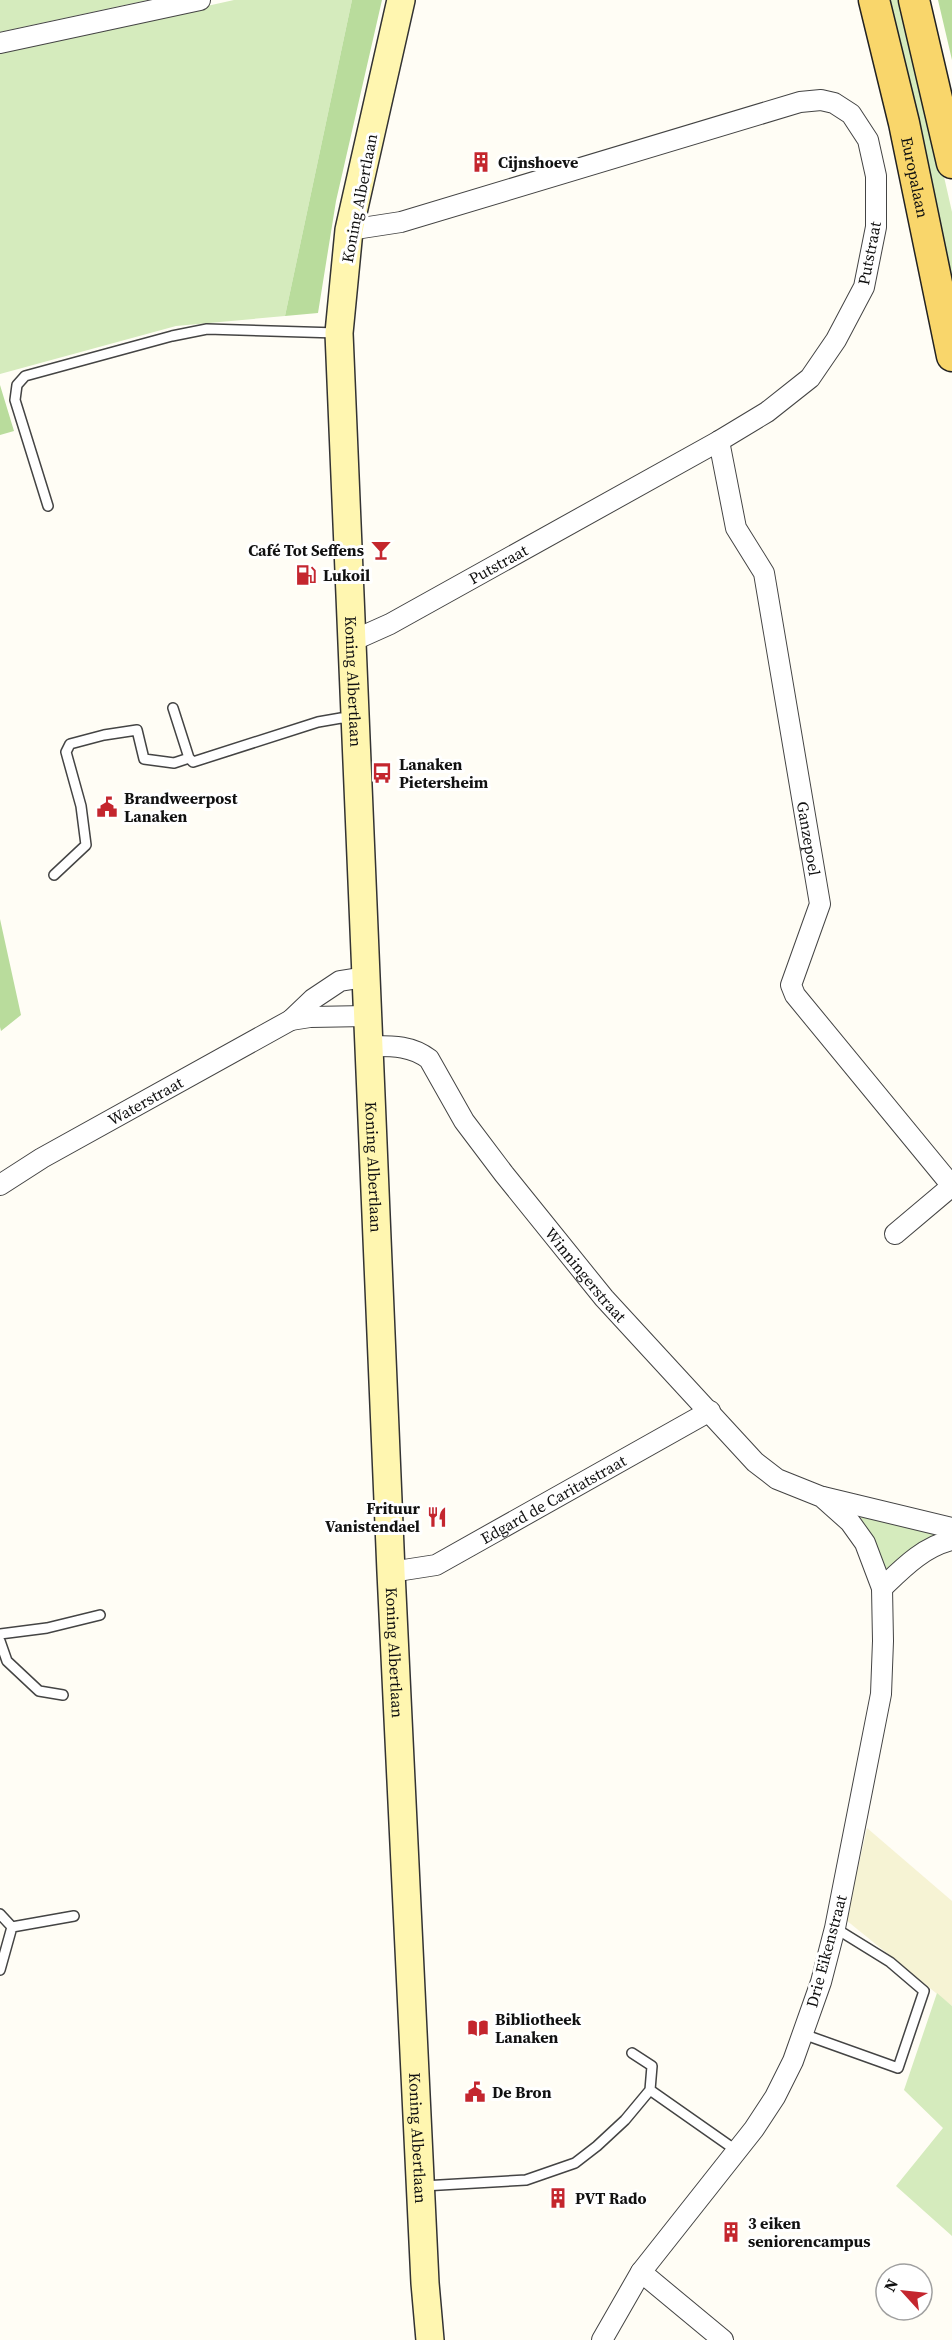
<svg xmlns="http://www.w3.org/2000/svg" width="952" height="2340" viewBox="0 0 952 2340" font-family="'Source Serif 4',serif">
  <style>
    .farmland { fill: #f6f3d4 }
    .green { fill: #d5ebbd }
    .forest { fill: #b9dc9c }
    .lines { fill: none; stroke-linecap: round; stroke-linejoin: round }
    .lane-casing { stroke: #444; stroke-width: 12 }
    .street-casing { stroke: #444; stroke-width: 22 }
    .secondary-casing { stroke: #333; stroke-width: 30 }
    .primary-casing { stroke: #222; stroke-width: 33 }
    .lane { stroke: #fff; stroke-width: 9 }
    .street { stroke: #fff; stroke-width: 20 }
    .secondary { stroke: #fff6b0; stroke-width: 27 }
    .primary { stroke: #f9d66b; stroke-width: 30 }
    .labels { text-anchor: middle; stroke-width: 6; stroke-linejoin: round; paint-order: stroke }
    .poi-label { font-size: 16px; font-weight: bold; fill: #111; stroke: #fff; text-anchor: start }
    .street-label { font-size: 16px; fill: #111; stroke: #fff }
  </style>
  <rect width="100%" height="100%" fill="#fffdf5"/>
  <!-- farmland -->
  <path class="farmland" d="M867,1828l85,73v105l-106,-86z"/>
  <!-- green -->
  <path class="green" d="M0,0h148l-148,32z
    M234,0h118l-67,316 -109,10 -176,48v-322z
    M885,0h19l48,212v94z
    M858,1512l78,21 -50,36z
    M937,1993l15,13v230l-56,-50 47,-58 -39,-38z"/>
  <!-- forest -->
  <path class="forest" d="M352,0h30l-46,201 -18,112 -33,3z
    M938,0h14v60z
    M0,385l14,46 -14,4z
    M0,919l21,96 -20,16 -1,-4z"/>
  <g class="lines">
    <!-- lane casing -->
    <g class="lane-casing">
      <path id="lane" d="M48,506l-33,-106 2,-15 8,-9 147,-40 35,-7 130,4
        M173,708l16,50 4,4 125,-40 23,-4 13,1
        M54,875l32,-30 -5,-39 -15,-54 4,-8 34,-9 33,-5 7,29 30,4 15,-5
        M0,1634l47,-6 53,-13
        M0,1641l7,20 32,30 24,4
        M0,1914l12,13 62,-11
        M0,1970l12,-43
        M803,2034l95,34 26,-77 -34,-29 -55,-34
        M650,2090l87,61
        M423,2186l103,-6 49,-17 22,-17 28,-26 25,-30 2,-24 -20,-13"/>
    </g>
    <!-- street casing -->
    <g class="street-casing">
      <g id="street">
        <path d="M0,43l200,-43"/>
        <path d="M349,230l52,-8 399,-120 21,-2 13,3 17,11 17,26 8,36v51l-12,60 -28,53 -26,38 -43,34 -48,29 -329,183 -38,17"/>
        <path id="s1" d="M719,441l17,87 28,45 56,331 -29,81 4,10 157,191"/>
        <path d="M291,1020l19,-3 57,-1"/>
        <path id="s2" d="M369,1046c22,0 42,-1 60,13l35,62 40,53 100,124 151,164 22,17 45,18 28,25 15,21 17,45 1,53 -2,53 -46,234 -14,54 -28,79 -18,36 -21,32 -113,143 -39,68"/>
        <path id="s3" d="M0,1185l42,-27 249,-138 22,-21 27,-18 25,-4"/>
        <path d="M895,1234l57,-48"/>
        <path d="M823,1497l129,31"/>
        <path id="s4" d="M391,1572l45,-7 274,-154"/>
        <path d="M882,1588c21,-20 41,-41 70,-48"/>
        <path d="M641,2272l82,68"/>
      </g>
    </g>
    <!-- secondary casing -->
    <g class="secondary-casing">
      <g id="secondary">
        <path id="s5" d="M401,0l-52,230 -10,103 52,1239 34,711 5,57"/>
      </g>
    </g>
    <!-- primary casing -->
    <g class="primary-casing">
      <g id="primary">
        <path id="s6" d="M874,0l30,123 48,233"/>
        <path d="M914,0l38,163"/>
      </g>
    </g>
    <!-- lane -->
    <use href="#lane" class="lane"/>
    <!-- street -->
    <use href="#street" class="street"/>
    <!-- secondary -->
    <use href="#secondary" class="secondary"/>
    <!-- primary -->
    <use href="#primary" class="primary"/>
  </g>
  <!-- icons -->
  <defs>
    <g id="building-bare" transform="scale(1.62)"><path d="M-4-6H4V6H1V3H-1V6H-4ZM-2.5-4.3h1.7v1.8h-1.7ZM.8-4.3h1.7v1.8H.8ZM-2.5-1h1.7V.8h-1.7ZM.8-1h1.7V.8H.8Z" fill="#c4262e" stroke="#fff" stroke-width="2.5" paint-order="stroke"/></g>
    <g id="bar-bare" transform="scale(1.62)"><path d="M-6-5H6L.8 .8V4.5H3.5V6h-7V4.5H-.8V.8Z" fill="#c4262e" stroke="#fff" stroke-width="2.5" paint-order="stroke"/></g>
    <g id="fuel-bare" transform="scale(1.62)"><path d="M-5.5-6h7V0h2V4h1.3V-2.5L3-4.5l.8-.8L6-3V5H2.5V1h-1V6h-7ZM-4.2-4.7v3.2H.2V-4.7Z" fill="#c4262e" stroke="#fff" stroke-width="2.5" paint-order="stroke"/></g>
    <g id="bus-bare" transform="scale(1.62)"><path d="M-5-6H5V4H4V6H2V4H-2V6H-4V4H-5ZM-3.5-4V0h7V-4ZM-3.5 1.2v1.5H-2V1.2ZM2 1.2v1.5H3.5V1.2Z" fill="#c4262e" stroke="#fff" stroke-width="2.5" paint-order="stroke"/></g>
    <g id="civic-bare" transform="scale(1.62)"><path d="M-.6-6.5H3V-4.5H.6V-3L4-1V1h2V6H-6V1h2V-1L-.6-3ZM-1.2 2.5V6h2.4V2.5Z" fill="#c4262e" stroke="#fff" stroke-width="2.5" paint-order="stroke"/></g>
    <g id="restaurant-bare" transform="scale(1.62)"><path d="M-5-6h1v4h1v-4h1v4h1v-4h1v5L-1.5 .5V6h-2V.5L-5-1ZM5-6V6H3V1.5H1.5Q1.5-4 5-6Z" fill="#c4262e" stroke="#fff" stroke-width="2.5" paint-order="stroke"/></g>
    <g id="library-bare" transform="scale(1.62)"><path d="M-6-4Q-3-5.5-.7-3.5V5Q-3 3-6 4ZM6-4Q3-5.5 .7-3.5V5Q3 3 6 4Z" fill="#c4262e" stroke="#fff" stroke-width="2.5" paint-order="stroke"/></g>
  </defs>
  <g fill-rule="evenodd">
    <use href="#building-bare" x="481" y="162"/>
    <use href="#bar-bare" x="381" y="550"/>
    <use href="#fuel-bare" x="306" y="575"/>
    <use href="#bus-bare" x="382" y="773"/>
    <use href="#civic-bare" x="107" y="807"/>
    <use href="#restaurant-bare" x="437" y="1517"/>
    <use href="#library-bare" x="478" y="2028"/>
    <use href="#civic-bare" x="475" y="2092"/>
    <use href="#building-bare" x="558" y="2198"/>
    <use href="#building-bare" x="731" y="2232"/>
  </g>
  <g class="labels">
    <!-- poi labels -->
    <g class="poi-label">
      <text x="498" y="168">Cijnshoeve</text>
      <text x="364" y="556" text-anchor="end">Café Tot Seffens</text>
      <text x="323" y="581">Lukoil</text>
      <text x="399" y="770">Lanaken<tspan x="399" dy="18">Pietersheim</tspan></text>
      <text x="124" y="804">Brandweerpost<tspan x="124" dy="18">Lanaken</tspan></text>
      <text x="420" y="1514" text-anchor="end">Frituur<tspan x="420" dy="18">Vanistendael</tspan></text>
      <text x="495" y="2025">Bibliotheek<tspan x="495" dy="18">Lanaken</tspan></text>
      <text x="492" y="2098">De Bron</text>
      <text x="575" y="2204">PVT Rado</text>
      <text x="748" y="2229">3 eiken<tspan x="748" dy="18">seniorencampus</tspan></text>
    </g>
    <!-- street labels -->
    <g class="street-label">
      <text dy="6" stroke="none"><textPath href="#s6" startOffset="182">Europalaan</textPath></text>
      <text transform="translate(359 198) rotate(-79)" y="6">Koning Albertlaan</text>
      <text transform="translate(869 253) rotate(-79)" y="6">Putstraat</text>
      <text transform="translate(498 564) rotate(-29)" y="6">Putstraat</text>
      <text dy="6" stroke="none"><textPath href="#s5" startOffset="688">Koning Albertlaan</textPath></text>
      <text dy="6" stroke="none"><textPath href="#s1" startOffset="411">Ganzepoel</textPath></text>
      <text dy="6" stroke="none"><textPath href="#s3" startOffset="168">Waterstraat</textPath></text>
      <text dy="6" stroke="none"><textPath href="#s5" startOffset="1174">Koning Albertlaan</textPath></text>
      <text dy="6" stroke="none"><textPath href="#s2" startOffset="330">Winningerstraat</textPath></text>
      <text dy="6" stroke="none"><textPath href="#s4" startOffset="180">Edgard de Caritatstraat</textPath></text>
      <text dy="6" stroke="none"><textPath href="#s5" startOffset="1660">Koning Albertlaan</textPath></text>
      <text transform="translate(826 1951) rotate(-75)" y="6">Drie Eikenstraat</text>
      <text dy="6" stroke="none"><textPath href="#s5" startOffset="2146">Koning Albertlaan</textPath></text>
    </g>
  </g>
  <!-- north arrow -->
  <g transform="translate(904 2292) rotate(297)"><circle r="28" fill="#ffffff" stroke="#a0a0a0" stroke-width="1.5"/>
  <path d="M0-4.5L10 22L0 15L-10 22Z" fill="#c4262e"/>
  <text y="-9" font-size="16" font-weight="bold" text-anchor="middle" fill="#111111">N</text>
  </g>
</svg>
